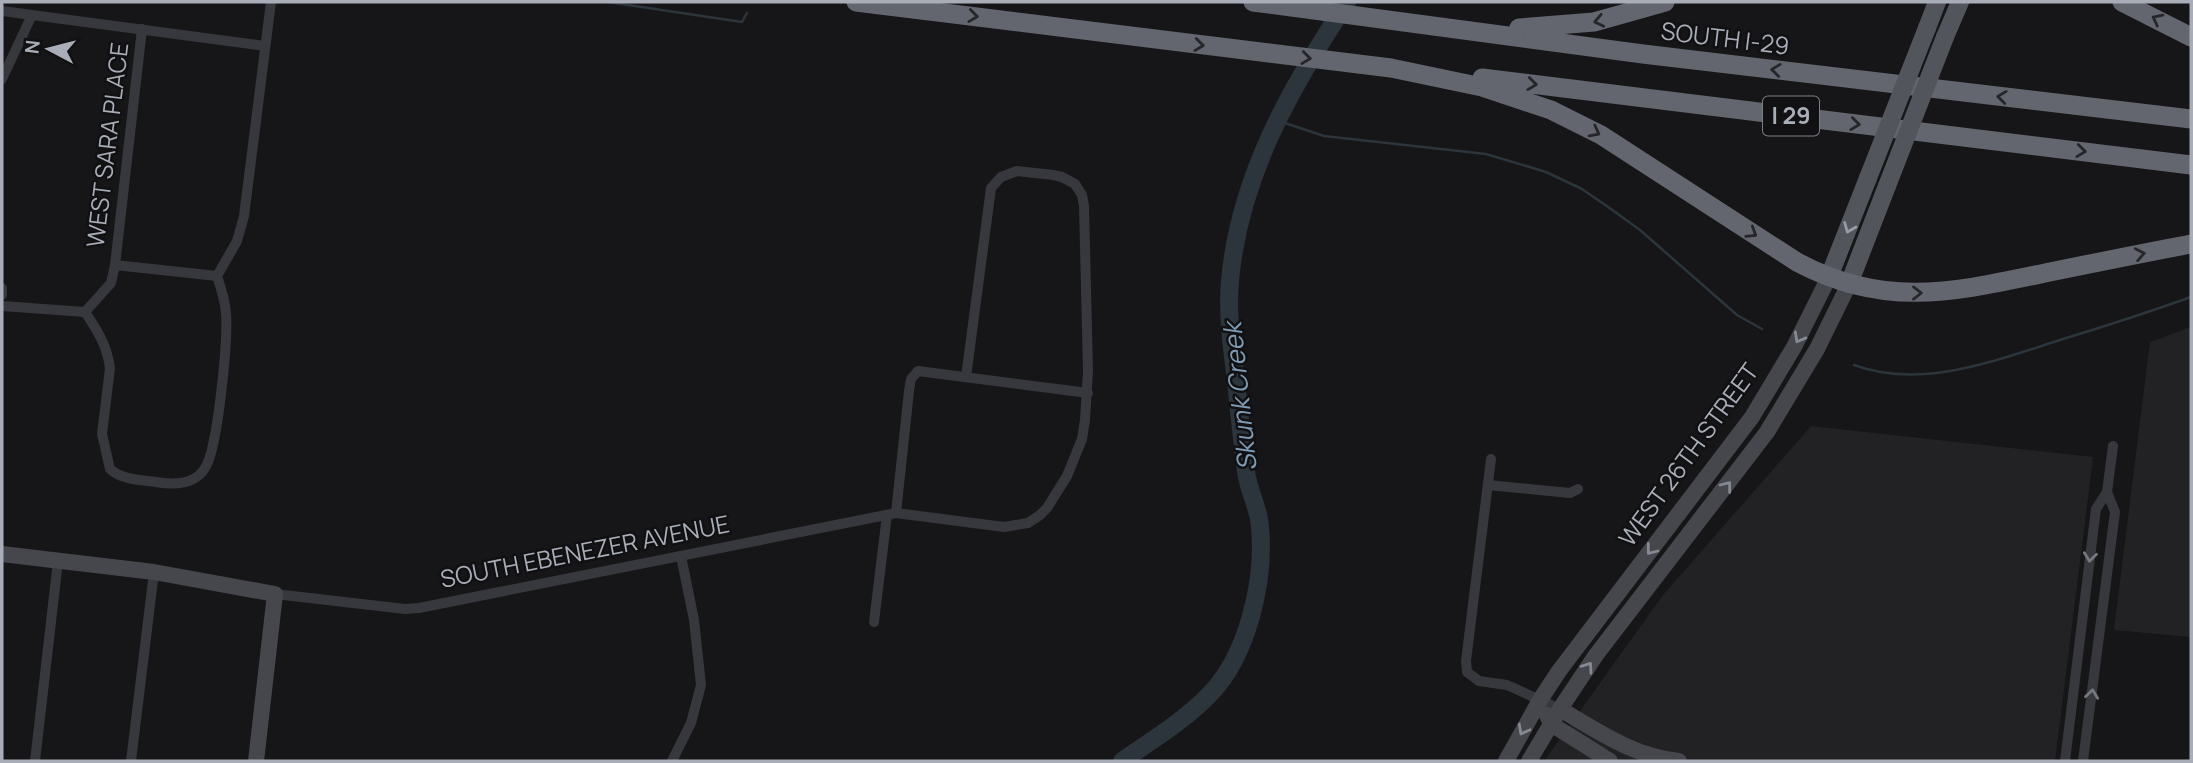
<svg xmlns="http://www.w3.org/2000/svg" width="2193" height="763" viewBox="0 0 2193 763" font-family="Manrope,sans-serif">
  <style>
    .built { fill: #222225 }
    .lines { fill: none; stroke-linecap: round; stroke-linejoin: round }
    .stream { stroke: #2c353c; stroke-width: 2.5 }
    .river { stroke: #2c353c; stroke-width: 18 }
    .street { stroke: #37383d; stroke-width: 10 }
    .secondary { stroke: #45474d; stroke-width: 16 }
    .primary { stroke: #53555c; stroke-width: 18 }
    .highway { stroke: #63666e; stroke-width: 19 }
    .primary-bridge { stroke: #53555c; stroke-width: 18 }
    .oneway { stroke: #26262a }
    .oneway2 { stroke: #979ba6 }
    .oneway3 { stroke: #858993 }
    .oneway4 { stroke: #757881 }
    .labels { text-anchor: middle; stroke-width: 5; stroke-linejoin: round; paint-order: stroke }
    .shield { fill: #111113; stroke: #7b7e86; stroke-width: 2 }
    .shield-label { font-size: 23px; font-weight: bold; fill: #a8adb8 }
    .street-label { font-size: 24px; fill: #a8adb8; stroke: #111113 }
    .water-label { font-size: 26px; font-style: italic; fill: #7f9bb3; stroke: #111113 }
  </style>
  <rect width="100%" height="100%" fill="#161618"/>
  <!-- built -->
  <path class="built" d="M2191,327v310l-77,-7 36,-288z
    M1811,426l282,31 -38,304h-511l119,-166z"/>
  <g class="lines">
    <!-- stream -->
    <path class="stream" d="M608,2l134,20 5,-9
      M1276,120l48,16 162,18 60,18 36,17 29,20 29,21 97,85 25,14
      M1854,365c68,25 143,-5 209,-26 43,-13 86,-27 128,-42"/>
    <!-- river -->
    <path class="river" d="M1122,761c30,-21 62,-40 88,-67 38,-39 55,-114 50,-167 -1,-19 -12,-37 -14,-56 -4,-30 -7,-60 -10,-90 -4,-32 -9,-67 -6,-100 9,-104 61,-194 117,-279"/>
    <!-- street -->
    <path class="street" d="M2,11l263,35
      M2,79l30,-64
      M115,265l27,-236
      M2,288v7
      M2,306l83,6 26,-29 4,-18 102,11
      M85,312c12,18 22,33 25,56l-8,66 8,35c12,11 31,11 46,13 18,3 39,3 49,-14 13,-19 23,-129 21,-155 -1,-13 -5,-25 -9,-37l20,-35 7,-25 27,-214
      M1491,459l-25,202 1,11 12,9 28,4 53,24
      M1488,485l82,8 8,-4
      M896,513l13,-122 2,-12 7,-8 170,22
      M275,594l130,15 14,-1 477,-95 108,14 24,-4 12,-8 7,-7 20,-32 15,-37 3,-19 3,-49 -4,-165 -2,-11 -7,-11 -13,-7 -9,-2 -36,-4 -16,6 -10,11 -25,189
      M874,622l13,-107
      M35,761l23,-200
      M131,761l23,-189
      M672,761l19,-38 10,-38 -7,-65 -13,-64
      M2065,761l31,-252 11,-17 6,-46
      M2083,761l32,-249 -8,-20"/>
    <!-- secondary -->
    <path class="secondary" d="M2,554l152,18 121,22 -19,167
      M1560,709c39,23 73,47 119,52
      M1547,715l4,9 59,37
      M1506,761l34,-61 19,-29 193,-254 42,-70 35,-70
      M1529,761l31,-52 36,-54 171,-223 50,-83 32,-65"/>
    <!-- primary -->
    <path class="primary" d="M1927,28l10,-26
      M1945,37l15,-35
      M1829,277l39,-99
      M1849,284l38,-98"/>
    <!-- highway -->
    <path class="highway" d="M856,2l535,66 91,19 69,23 50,25 196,127c88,47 157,30 248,11 49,-10 98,-20 146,-29
      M1253,2l390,52 548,65
      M2122,2l69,35
      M1519,28l75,-6 71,-20
      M1482,78l709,87"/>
    <!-- primary-bridge -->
    <path class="primary-bridge" d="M1868,178l59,-150
      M1887,186l58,-149"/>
  </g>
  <!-- one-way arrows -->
  <defs><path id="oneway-chevron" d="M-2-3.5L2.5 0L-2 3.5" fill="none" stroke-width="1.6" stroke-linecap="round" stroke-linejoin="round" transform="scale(1.75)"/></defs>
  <g class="oneway">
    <use href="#oneway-chevron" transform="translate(973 16) rotate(7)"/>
    <use href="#oneway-chevron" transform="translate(2157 19) rotate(-153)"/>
    <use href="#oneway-chevron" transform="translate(1599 21) rotate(168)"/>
    <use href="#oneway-chevron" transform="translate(1199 45) rotate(7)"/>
    <use href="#oneway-chevron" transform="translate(1306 58) rotate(7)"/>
    <use href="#oneway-chevron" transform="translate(1776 70) rotate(-173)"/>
    <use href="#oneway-chevron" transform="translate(1532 84) rotate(7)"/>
    <use href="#oneway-chevron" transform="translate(2002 97) rotate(-173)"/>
    <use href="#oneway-chevron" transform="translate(1855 124) rotate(7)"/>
    <use href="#oneway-chevron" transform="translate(1595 132) rotate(28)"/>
    <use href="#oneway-chevron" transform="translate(2081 151) rotate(7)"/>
    <use href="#oneway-chevron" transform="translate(1752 233) rotate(32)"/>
    <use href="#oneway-chevron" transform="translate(2140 254) rotate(-11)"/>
    <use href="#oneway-chevron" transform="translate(1917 293)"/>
  </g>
  <use class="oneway2" href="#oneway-chevron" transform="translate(1849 228) rotate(112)"/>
  <g class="oneway3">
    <use href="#oneway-chevron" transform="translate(1799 338) rotate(119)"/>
    <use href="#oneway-chevron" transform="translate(1727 486) rotate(-52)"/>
    <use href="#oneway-chevron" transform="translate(1651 550) rotate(128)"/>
    <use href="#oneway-chevron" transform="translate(1588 667) rotate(-55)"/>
    <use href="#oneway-chevron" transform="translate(1523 730) rotate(118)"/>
  </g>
  <g class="oneway4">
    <use href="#oneway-chevron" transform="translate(2090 557) rotate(97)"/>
    <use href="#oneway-chevron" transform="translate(2092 694) rotate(-83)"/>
  </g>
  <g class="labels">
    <!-- shield labels -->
    <rect class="shield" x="1763" y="96.5" width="56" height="39" rx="5"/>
    <g class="shield-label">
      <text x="1791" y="124">I 29</text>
    </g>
    <!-- street labels -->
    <g class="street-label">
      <text transform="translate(1725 39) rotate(7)" y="8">SOUTH I-29</text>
      <text transform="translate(108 145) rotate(-83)" y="8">WEST SARA PLACE</text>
      <text transform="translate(1689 455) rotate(-54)" y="8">WEST 26TH STREET</text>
      <text transform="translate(585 552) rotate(-11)" y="8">SOUTH EBENEZER AVENUE</text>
    </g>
    <!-- water labels -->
    <g class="water-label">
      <text transform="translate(1240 397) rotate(-96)" y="9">Skunk Creek</text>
    </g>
  </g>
  <!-- border -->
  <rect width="2193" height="763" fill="none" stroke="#a8adb8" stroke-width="7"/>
  <!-- north arrow -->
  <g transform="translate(49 49) rotate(277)" stroke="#111113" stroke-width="5" paint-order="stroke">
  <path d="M0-5L12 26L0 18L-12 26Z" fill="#a8adb8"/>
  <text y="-10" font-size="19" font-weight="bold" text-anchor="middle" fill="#a8adb8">N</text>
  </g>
</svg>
